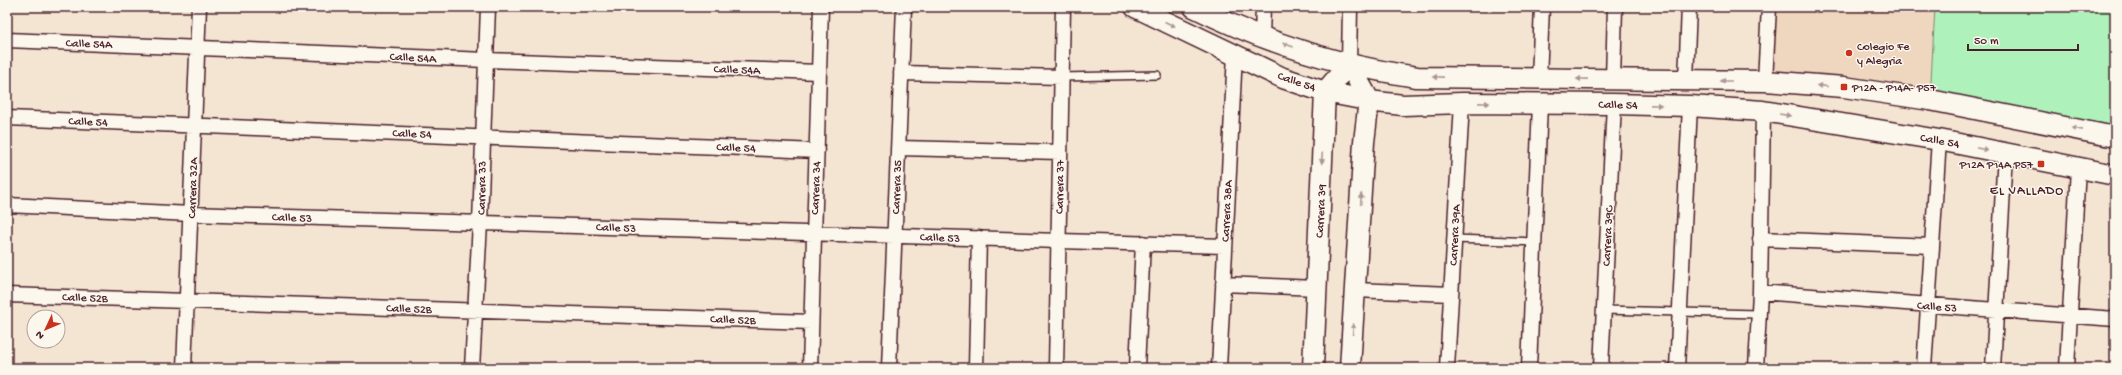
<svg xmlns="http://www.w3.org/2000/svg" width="2122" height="375" viewBox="0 0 2122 375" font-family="'Gochi Hand',sans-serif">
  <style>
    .built { fill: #efd6bf }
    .green { fill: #aff1bb; stroke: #7c8873 }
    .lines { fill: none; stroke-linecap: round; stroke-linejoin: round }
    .service-casing { stroke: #4a1f2b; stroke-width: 10 }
    .minor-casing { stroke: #4a1f2b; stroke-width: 17 }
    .secondary-casing { stroke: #4a1f2b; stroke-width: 23 }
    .service { stroke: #fbf7ec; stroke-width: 7 }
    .minor { stroke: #fbf7ec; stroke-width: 14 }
    .secondary { stroke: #fbf7ec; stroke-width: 20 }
    .oneway { fill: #ab9695 }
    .poi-dot { fill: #c8321e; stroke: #fbf7ec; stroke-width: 1.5 }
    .labels { text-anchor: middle; stroke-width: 3; stroke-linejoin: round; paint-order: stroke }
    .street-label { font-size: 12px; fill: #4a1f2b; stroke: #fbf7ec }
    .poi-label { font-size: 12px; fill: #4a1f2b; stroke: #fbf7ec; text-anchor: start }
    .neighbourhood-label { font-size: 13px; letter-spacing: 1px; fill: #4a1f2b; stroke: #fbf7ec }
  </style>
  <rect width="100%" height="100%" fill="#f4e4d2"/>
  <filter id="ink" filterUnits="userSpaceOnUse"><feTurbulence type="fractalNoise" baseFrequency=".025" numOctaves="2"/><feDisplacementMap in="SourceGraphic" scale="8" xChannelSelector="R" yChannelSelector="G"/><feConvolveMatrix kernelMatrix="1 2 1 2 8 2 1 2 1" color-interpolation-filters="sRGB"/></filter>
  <g filter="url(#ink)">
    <!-- built -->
    <path class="built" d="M1769,7h166l-5,93 -165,-19z"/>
    <!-- green -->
    <path class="green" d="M1935,7h180v130l-185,-37z"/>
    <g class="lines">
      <!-- service casing -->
      <g class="service-casing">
        <path id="service" d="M1061,77l96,-2
          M1454,239l81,3
          M1604,310l153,4"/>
      </g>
      <!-- minor casing -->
      <g class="minor-casing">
        <path id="minor" d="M1262,36l1,-29
          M7,40l479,20 333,12
          M1349,64l1,-57
          M901,73l160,4
          M1539,79l3,-72
          M1613,80l2,-73
          M1686,80l3,-73
          M1765,81l4,-74
          M7,118l810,33
          M898,148l162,4
          M7,205l184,9 1033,32
          M1760,239l172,7
          M1223,284l93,4
          M1355,290l96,4
          M1760,292l355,27
          M7,295l804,27
          M184,368l15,-361
          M472,368l8,-145 8,-216
          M810,368l11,-361
          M889,368l15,-361
          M976,368l3,-130
          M1056,368l7,-361
          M1137,368l6,-125
          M1219,368l16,-314
          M1447,368l15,-265
          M1529,368l11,-264
          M1601,368l13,-264
          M1677,368l13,-262
          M1756,368l4,-76 3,-181
          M1924,368l15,-228
          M1993,368l12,-215
          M2067,368l11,-200"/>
      </g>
      <!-- secondary casing -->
      <g class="secondary-casing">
        <path id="secondary" d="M1135,7l148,71 42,14 52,10 26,3 59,-2 152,1 76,2 73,5 176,29 176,35
          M1194,7c70,35 146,59 223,70l348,4 79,6 86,13 185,37
          M1349,64l20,36 -5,42 -14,226
          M1313,368l12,-276 24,-28"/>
      </g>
      <!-- service -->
      <use href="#service" class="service"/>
      <!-- minor -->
      <use href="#minor" class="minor"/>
      <!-- secondary -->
      <use href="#secondary" class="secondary"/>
    </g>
    <!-- one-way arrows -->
    <defs><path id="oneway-solid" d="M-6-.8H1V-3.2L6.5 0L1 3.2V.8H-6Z"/></defs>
    <g class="oneway">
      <use href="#oneway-solid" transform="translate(1170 24) rotate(25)"/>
      <use href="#oneway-solid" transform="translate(1288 45) rotate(-160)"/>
      <use href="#oneway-solid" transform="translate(1438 77) rotate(-179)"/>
      <use href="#oneway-solid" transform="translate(1582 79) rotate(-179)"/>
      <use href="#oneway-solid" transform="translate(1726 81) rotate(-180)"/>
      <use href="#oneway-solid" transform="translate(1822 86) rotate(-175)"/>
      <use href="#oneway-solid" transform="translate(1484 103) rotate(1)"/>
      <use href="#oneway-solid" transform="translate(1656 105) rotate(1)"/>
      <use href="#oneway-solid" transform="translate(1785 115) rotate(9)"/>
      <use href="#oneway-solid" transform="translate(2077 129) rotate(-169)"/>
      <use href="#oneway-solid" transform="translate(1982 149) rotate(11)"/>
      <use href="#oneway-solid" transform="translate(1322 158) rotate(93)"/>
      <use href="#oneway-solid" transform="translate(1361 199) rotate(-87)"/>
      <use href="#oneway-solid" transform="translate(1353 329) rotate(-86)"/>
    </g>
  </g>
  <!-- markers -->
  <g class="poi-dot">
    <circle cx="1849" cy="53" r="4"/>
    <rect x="1840" y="83" width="8" height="8" rx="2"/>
    <rect x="2037" y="160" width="8" height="8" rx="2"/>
  </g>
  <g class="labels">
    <!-- street labels -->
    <g class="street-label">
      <text transform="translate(89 43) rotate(2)" y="4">Calle 54A</text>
      <text transform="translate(413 57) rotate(3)" y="4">Calle 54A</text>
      <text transform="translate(737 69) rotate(2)" y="4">Calle 54A</text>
      <text transform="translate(1297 81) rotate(19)" y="4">Calle 54</text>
      <text transform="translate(1618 104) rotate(1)" y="4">Calle 54</text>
      <text transform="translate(88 121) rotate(2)" y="4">Calle 54</text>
      <text transform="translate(412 133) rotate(2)" y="4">Calle 54</text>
      <text transform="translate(1940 140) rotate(10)" y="4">Calle 54</text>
      <text transform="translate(736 147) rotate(2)" y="4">Calle 54</text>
      <text transform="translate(896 187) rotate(-88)" y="4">Carrera 35</text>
      <text transform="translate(1059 187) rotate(-89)" y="4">Carrera 37</text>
      <text transform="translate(192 188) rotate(-88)" y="4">Carrera 32A</text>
      <text transform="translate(481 188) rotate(-89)" y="4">Carrera 33</text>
      <text transform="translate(815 188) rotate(-88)" y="4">Carrera 34</text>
      <text transform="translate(1226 211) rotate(-87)" y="4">Carrera 38A</text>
      <text transform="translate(1320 211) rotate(-87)" y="4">Carrera 39</text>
      <text transform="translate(292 217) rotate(2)" y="4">Calle 53</text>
      <text transform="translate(616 227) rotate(2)" y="4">Calle 53</text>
      <text transform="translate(1454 235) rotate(-87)" y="4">Carrera 39A</text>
      <text transform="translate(1607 236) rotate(-87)" y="4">Carrera 39C</text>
      <text transform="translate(940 237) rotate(2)" y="4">Calle 53</text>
      <text transform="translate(85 297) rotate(2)" y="4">Calle 52B</text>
      <text transform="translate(1937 306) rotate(4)" y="4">Calle 53</text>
      <text transform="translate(409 308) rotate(2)" y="4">Calle 52B</text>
      <text transform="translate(733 319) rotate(2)" y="4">Calle 52B</text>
    </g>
    <!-- poi labels -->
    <g class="poi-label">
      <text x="1857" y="50">Colegio Fe<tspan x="1857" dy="14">y Alegria</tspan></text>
      <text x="1852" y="91">P12A - P14A- P57</text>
      <text x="2033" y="168" text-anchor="end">P12A P14A P57</text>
    </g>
    <!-- neighbourhood labels -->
    <g class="neighbourhood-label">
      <text x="2027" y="194">EL VALLADO</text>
    </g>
  </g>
  <!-- margin -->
  <rect width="2122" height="375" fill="none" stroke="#fbf7ec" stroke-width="24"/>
  <rect x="12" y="12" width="2098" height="351" fill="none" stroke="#4a1f2b" stroke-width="1.5" filter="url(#ink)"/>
  <!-- north arrow -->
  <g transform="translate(46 329) rotate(226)"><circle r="19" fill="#fbf7ec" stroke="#b4a19f"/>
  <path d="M0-3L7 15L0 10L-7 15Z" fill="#c8321e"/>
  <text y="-6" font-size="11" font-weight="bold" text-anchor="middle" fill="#4a1f2b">N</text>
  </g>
  <!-- scale -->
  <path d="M1968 44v6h110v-6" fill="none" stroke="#4a1f2b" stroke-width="2"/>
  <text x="1974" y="44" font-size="12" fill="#4a1f2b" stroke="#fbf7ec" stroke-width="3" paint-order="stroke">50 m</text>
</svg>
